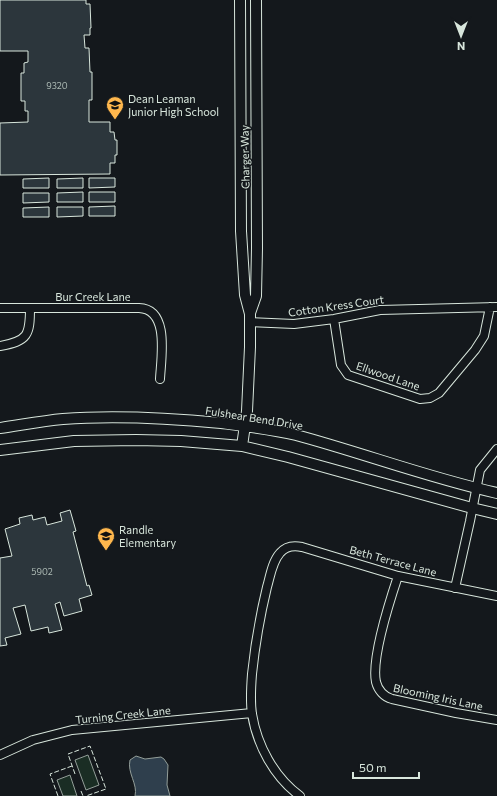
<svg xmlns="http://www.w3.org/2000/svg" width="497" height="796" viewBox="0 0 497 796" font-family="Commissioner,sans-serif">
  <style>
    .green { fill: #1a2d24; stroke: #939e99 }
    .water { fill: #2f3f4d; stroke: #939e99 }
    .building { fill: #2c363c; stroke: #d8e6dc }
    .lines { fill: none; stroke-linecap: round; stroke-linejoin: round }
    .minor-casing { stroke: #d8e6dc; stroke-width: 10 }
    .tertiary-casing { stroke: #d8e6dc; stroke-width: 12 }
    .minor { stroke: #14181c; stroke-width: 8 }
    .tertiary { stroke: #14181c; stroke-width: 10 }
    .fence { stroke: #d8e6dc; stroke-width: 1; stroke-dasharray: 5 2; stroke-linecap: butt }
    .labels { text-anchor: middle; stroke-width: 3; stroke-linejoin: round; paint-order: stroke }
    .number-label { font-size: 9px; fill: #adbab4 }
    .poi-label { font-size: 11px; fill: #d8e6dc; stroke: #14181c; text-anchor: start }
    .street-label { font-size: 11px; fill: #d8e6dc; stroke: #14181c }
  </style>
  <rect width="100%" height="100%" fill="#14181c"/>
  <!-- green -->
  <path class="green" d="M88,755l11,30 -13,5 -11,-30z
    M70,775l7,21h-14l-6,-16z"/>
  <!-- water -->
  <path class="water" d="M136,756l9,3 16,-2 3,2 4,6 -1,20 3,11h-35c3,-12 -8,-23 -5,-36z"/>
  <!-- building -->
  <path class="building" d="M0,0h86v4h4l1,24h-1v7h-6l1,13h4l1,24h2v28h-3v22h21v10h4l1,8h2v15h-2v8h-5v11l-110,1v-52l28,-1v-11h-3v-10h-4v-28h3v-10l4,-1v-11h-28z
    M49,178v10h-26v-9z
    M83,178v10h-26v-9z
    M89,178h26v9l-26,1z
    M83,192v10h-26v-9z
    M89,192h26v10h-26z
    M23,193h26v9l-26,1z
    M115,206v10h-26v-9z
    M49,207v10h-26v-9z
    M57,207h26v9l-26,1z
    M70,510l6,21 -3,1 14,54 2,-1 3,10 -13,4 3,12 -18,5 -4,-14 -5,2 7,26 -13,3 -1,-6 -17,4 -6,-26 -12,3 8,26 -16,4 2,7 -7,1v-88l12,-2 -7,-27 15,-5 -1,-6 13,-3 1,5 12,-3 2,8 15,-4 -2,-8z"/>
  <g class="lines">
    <!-- minor casing -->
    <g class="minor-casing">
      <path id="minor" d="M0,308h139c31,1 22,50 21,71
        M334,319l7,46 7,10 72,24 10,-1 9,-5 36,-43 9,-14 6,-29
        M250,322l44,2 40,-5 46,-9 117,-3
        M0,346c28,-5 30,-11 30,-38
        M398,576c-8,24 -27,82 -22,106 2,8 8,15 16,17l64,14 41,7
        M455,588l15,-67 10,-51 17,-21
        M0,755l33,-15 39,-10 180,-17
        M300,796c-26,-19 -43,-51 -48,-82 -2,-13 -1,-27 0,-40 3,-29 8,-58 15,-87 3,-10 5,-25 13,-34 5,-6 13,-8 22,-6l96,29 99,20"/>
    </g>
    <!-- tertiary casing -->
    <g class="tertiary-casing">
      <path id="tertiary" d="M240,0l1,231 4,64 5,19v33l-3,64 -5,35
        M250,313l6,-17 1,-48 -1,-248
        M0,428c21,-3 42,-7 63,-9 53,-4 105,-1 158,4 24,3 50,6 75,12 67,18 133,43 201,58
        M0,450l74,-9 62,-1 45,1 61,5 46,11 184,51 25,6"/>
    </g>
    <!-- minor -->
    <use href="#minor" class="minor"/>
    <!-- tertiary -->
    <use href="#tertiary" class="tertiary"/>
    <!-- fence -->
    <path class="fence" d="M75,774l-7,-20 22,-8 16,43 -20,7
      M81,791l2,5
      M58,796l-8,-22 22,-8"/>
  </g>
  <!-- icons -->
  <defs>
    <g id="school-pin" transform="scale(0.9)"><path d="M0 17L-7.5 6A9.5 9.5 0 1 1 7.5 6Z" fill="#ffb74d" stroke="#14181c"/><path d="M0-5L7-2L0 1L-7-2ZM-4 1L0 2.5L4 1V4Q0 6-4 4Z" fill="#111"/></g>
  </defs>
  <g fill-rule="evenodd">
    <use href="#school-pin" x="115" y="105"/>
    <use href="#school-pin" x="106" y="536"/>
  </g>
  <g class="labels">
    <!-- number labels -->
    <g class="number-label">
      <text x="57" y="89">9320</text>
      <text x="42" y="575">5902</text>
    </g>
    <!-- poi labels -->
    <g class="poi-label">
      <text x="128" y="103">Dean Leaman<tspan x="128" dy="13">Junior High School</tspan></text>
      <text x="119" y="534">Randle<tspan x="119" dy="13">Elementary</tspan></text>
    </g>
    <!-- street labels -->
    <g class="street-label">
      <text transform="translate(245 157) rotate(-91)" y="4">Charger Way</text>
      <text x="93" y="301">Bur Creek Lane</text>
      <text transform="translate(336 306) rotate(-8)" y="4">Cotton Kress Court</text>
      <text transform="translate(388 376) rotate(19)" y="4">Ellwood Lane</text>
      <text transform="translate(254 418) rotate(9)" y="4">Fulshear Bend Drive</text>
      <text transform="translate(393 561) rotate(15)" y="4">Beth Terrace Lane</text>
      <text transform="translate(438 697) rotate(12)" y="4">Blooming Iris Lane</text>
      <text transform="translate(123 715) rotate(-6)" y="4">Turning Creek Lane</text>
    </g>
  </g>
  <!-- north arrow -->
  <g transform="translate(461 36) rotate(180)" stroke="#14181c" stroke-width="3" paint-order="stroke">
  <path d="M0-3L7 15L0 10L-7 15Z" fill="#d8e6dc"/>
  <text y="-6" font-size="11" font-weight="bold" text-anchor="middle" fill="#d8e6dc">N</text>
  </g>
  <!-- scale -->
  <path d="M353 772v6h66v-6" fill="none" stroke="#d8e6dc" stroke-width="2"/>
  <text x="359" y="772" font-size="12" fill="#d8e6dc" stroke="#14181c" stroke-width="3" paint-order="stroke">50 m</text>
</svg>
